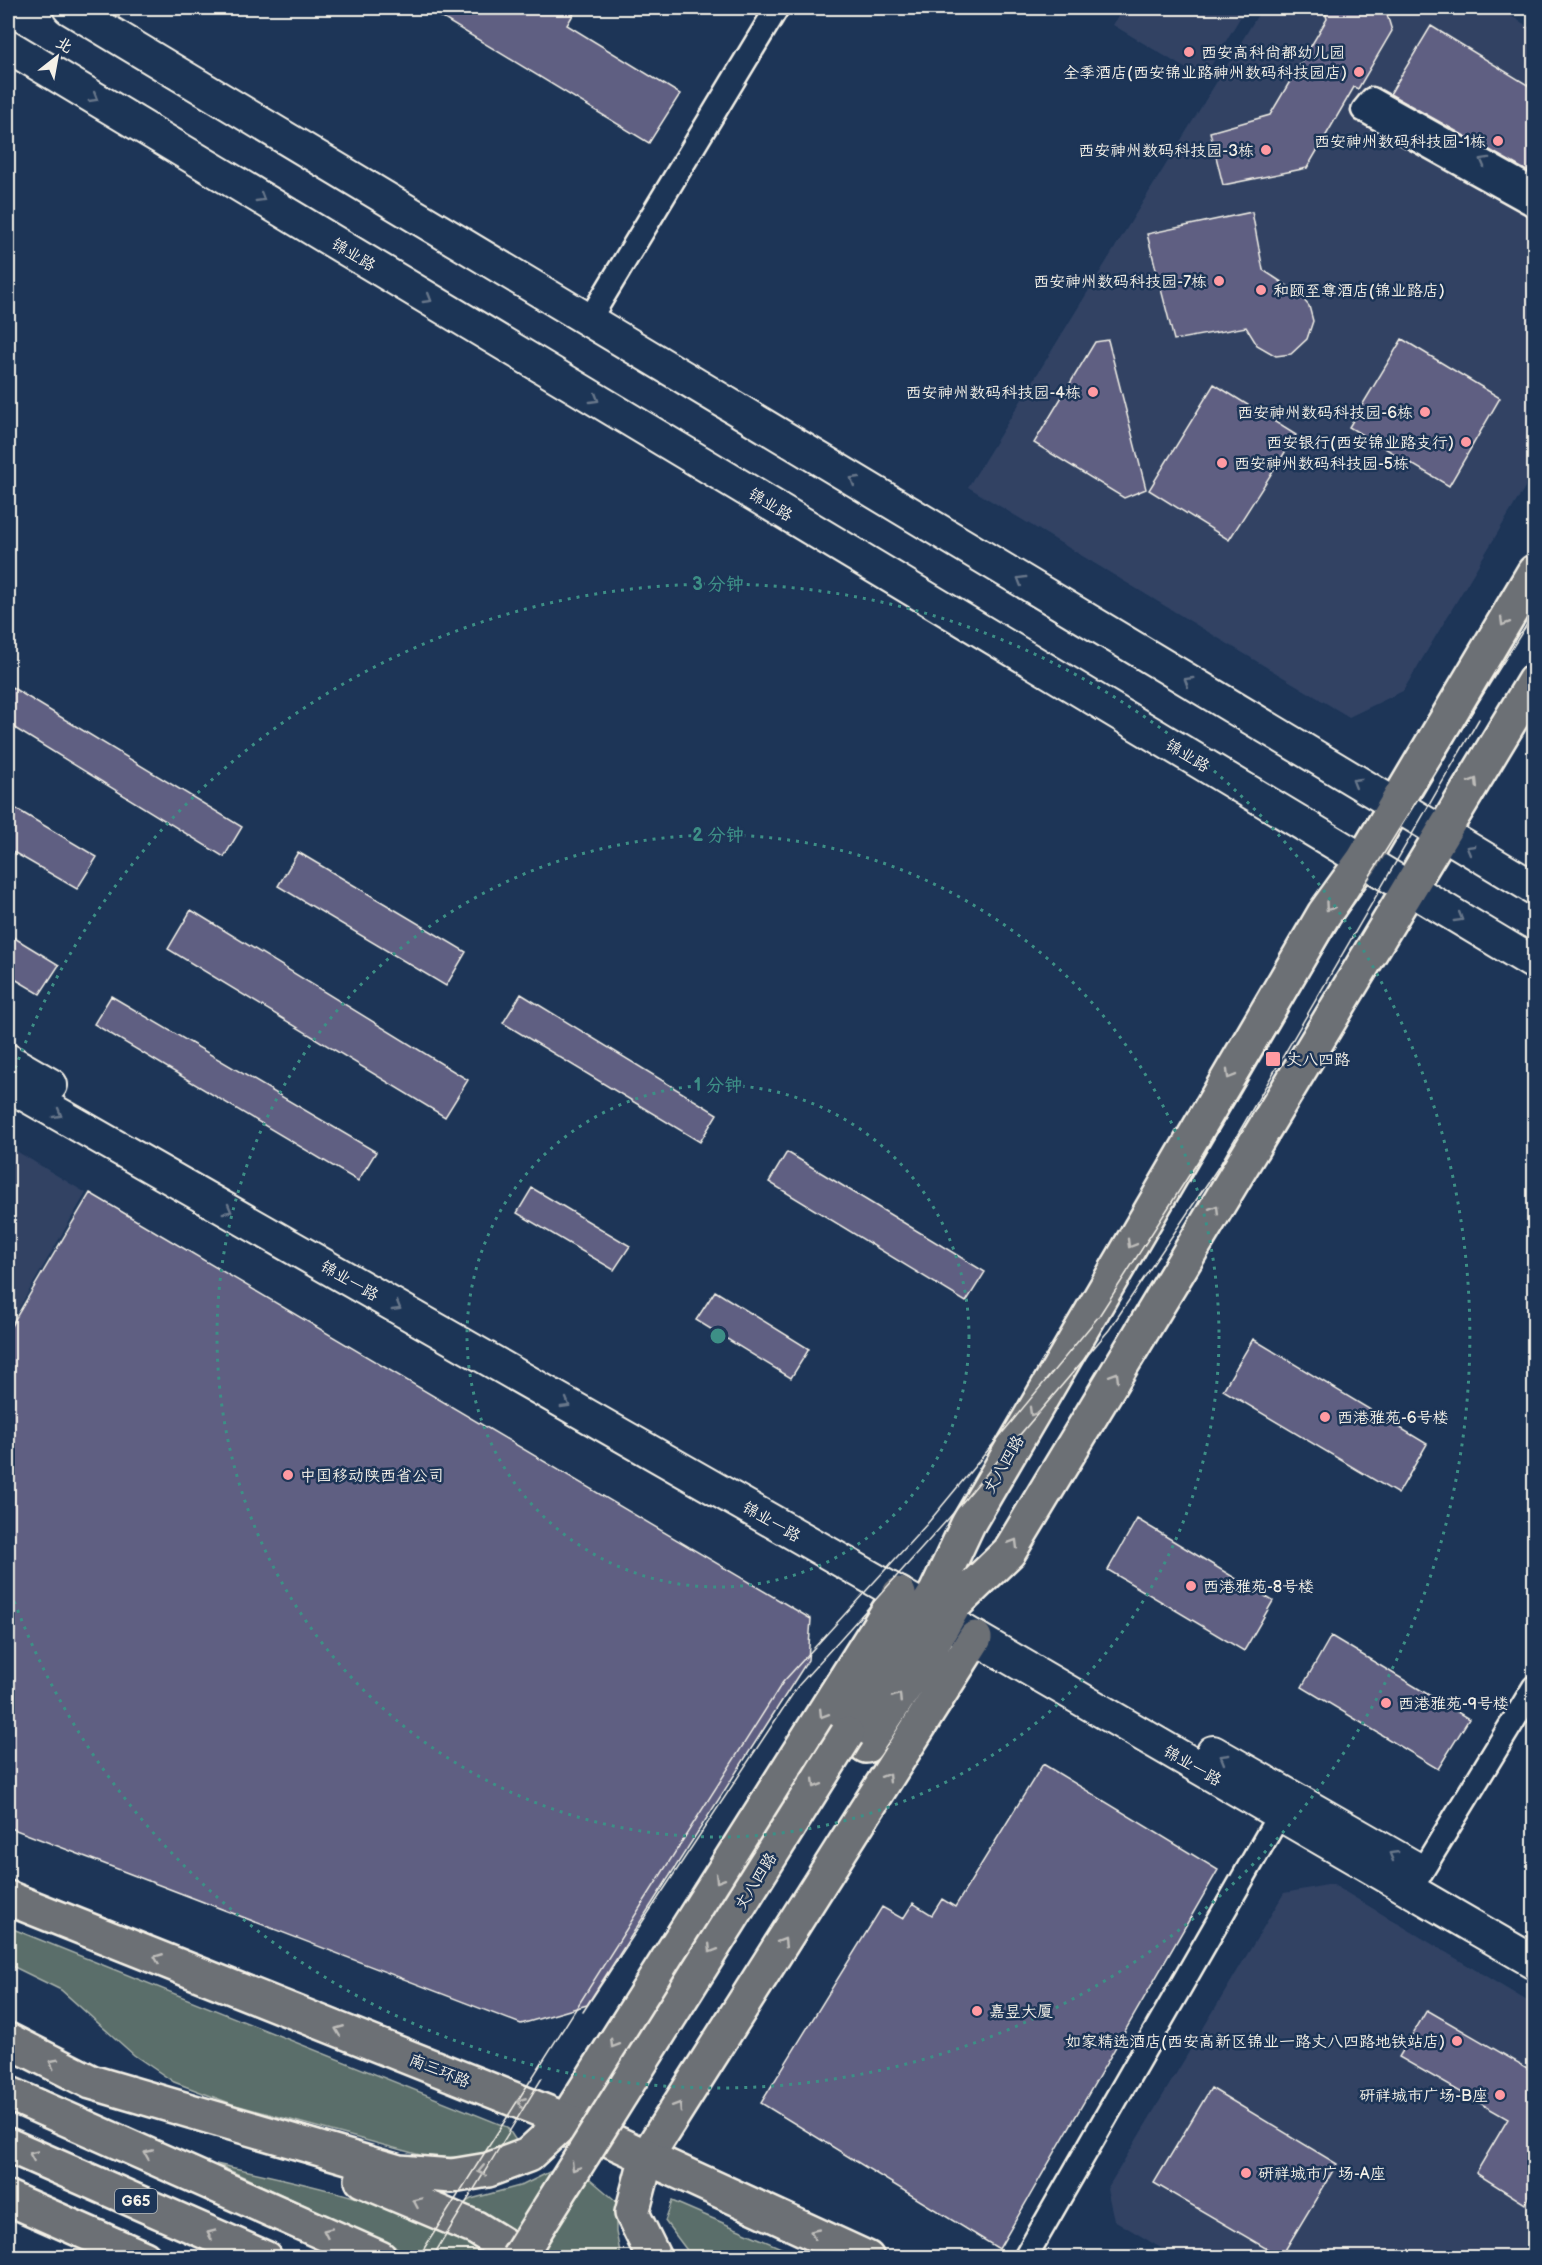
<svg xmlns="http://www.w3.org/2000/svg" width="1542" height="2265" viewBox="0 0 1542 2265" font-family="'Balsamiq Sans','LXGW WenKai TC',sans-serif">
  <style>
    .built { fill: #304264 }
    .green { fill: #5a6e6a; stroke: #a7b0a9; stroke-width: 1.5 }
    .building { fill: #5e5f82; stroke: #f4f1e8; stroke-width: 1.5 }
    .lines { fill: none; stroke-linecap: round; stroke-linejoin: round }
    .street-casing { stroke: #f4f1e8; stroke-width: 27 }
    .secondary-casing { stroke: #f4f1e8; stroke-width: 36 }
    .primary-casing { stroke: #f4f1e8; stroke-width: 38 }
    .highway-casing { stroke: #f4f1e8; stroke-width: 38 }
    .street { stroke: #1d3557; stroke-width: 22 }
    .secondary { stroke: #1d3557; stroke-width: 32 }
    .primary { stroke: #6c6f75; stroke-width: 33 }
    .highway { stroke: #6c6f75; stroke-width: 33 }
    .tram { stroke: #f4f1e8; stroke-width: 1.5 }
    .primary-bridge-casing { stroke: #f4f1e8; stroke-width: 38; stroke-linecap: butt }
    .primary-bridge { stroke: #6c6f75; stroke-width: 33 }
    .oneway { stroke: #68778a }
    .oneway2 { stroke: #bebdba }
    .ring { fill: none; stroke: #3d8f86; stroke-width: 3; stroke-dasharray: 3 6 }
    .poi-dot { fill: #ff9aa2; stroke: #1d3557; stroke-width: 2 }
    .labels { text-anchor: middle; stroke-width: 5; stroke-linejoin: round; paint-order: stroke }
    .shield { fill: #1d3557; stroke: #b4b9bc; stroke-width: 1.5 }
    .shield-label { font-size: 15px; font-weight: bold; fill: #f4f1e8 }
    .poi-label { font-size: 16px; fill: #f4f1e8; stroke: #1d3557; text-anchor: start }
    .street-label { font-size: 16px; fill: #f4f1e8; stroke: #1d3557 }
    .centre { fill: #3d8f86; stroke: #1d3557; stroke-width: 3 }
    .ring-label { font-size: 18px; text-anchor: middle; font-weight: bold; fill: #3d8f86; stroke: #1d3557; stroke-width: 5; stroke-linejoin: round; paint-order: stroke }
  </style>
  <rect width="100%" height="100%" fill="#1d3557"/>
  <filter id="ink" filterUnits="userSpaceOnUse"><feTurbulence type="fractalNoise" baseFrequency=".0167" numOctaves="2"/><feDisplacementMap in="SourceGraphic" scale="12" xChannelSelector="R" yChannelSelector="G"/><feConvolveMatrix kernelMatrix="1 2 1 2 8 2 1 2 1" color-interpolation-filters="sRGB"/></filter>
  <g filter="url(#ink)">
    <!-- built -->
    <path class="built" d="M1123,8h123l-43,71 -90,-54z
      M1262,8h236l36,22v442l-131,219 -54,26 -381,-230z
      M8,1146l78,47 -78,134z
      M1332,1884l202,121v252h-358l-62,-37 -7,-31 177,-296z"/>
    <!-- green -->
    <path class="green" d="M8,1927l499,200 10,15c-31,15 -64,18 -97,13l-188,-51 -58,-22 -40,-27 -73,-65 -53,-26z
      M570,2162l46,39v31l5,25h-76l-33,-21 -53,-29 12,-8 52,-14z
      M216,2164c98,21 196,42 283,93h-82z
      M672,2201l130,56h-110l-27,-36z"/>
    <!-- building -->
    <path class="building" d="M426,8h151l-10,17 113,69 -31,49z
      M1324,8h61l7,23 -34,58 -4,-2 -47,81 -84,17 -13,-53 60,-17 57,-96z
      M1431,26l103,63v86l-144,-81z
      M1252,212l11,58 34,22 12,14 4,15 -6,18 -16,15 -15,2 -19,-11 -11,-18 -72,13 -27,-106z
      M1402,339l98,59 -51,88 -100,-59z
      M1108,340l38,149 -22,9 -90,-55 61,-101z
      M1214,384l82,51 -67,105 -80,-50z
      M8,685l234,142 -18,30 -216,-133z
      M8,804l89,53 -20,32 -69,-40z
      M298,852l168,100 -20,34 -168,-100z
      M191,910l277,170 -23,37 -277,-168z
      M8,934l51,31 -19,29 -32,-19z
      M521,994l196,120 -17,28 -197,-119z
      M111,996l265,156 -18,29 -264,-157z
      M787,1152l198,120 -19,30 -197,-120z
      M532,1188l98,58 -16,24 -97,-57z
      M90,1193l721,426 -3,41 -221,345 -66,19 -513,-197v-496z
      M715,1291l94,58 -18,29 -95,-58z
      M1253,1339l174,105 -29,50 -175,-104z
      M1137,1519l136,82 -29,50 -136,-81z
      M1331,1636l138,83 -31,50 -136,-82z
      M1043,1764l175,106 -219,379 -238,-146 121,-196 21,12 10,-16 19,12 10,-16 13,8z
      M1427,2010l107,62v116l-9,16 -49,-31 32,-54 -109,-62z
      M1211,2088l126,76 -56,93 -127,-74z"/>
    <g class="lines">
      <!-- street casing -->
      <g class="street-casing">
        <path id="street" d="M1534,190l-162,-91 -9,11 171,95
          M589,320l188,-312
          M1411,1889l123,-202
          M1025,2258l254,-443"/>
      </g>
      <!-- secondary casing -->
      <g class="secondary-casing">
        <path id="secondary" d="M69,8l1465,880
          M8,46l1526,917
          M8,1060l43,25
          M8,1085l918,524 608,353
          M1213,1752l199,114"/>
      </g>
      <!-- primary casing -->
      <g class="primary-casing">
        <path id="primary" d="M847,1734l89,-142 32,-68 356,-610 39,-54 171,-288
          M866,1746l60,-91 29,-51 54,-52 525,-871
          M566,2120l333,-526
          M647,2156l328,-518"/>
      </g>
      <!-- highway casing -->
      <g class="highway-casing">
        <path id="highway" d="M8,1898l558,222 301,138
          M8,2040l83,42 308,90 53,4 36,-6 40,-15 38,-35
          M8,2093l372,165
          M8,2145l257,113
          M647,2156l-15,57 22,45
          M362,2180l114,48 49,30
          M8,2198l136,60"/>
      </g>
      <!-- street -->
      <use href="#street" class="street"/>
      <!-- secondary -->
      <use href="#secondary" class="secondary"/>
      <!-- primary -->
      <use href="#primary" class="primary"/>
      <!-- highway -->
      <use href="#highway" class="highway"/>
      <!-- tram -->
      <path class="tram" d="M583,2012l215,-326 151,-168 160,-188 112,-167 258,-444
        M418,2258l365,-576 144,-158 172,-208 103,-161 126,-212 206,-330
        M432,2258l110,-180"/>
      <!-- primary-bridge casing -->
      <g class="primary-bridge-casing">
        <path id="primary-bridge" d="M518,2258l329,-524"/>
      </g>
      <!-- primary-bridge -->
      <use href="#primary-bridge" class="primary-bridge"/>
    </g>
    <!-- one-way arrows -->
    <defs><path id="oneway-chevron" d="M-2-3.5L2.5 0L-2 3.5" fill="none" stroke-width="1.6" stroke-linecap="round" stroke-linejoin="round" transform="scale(1.5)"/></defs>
    <g class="oneway">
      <use href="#oneway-chevron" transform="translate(94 98) rotate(31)"/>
      <use href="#oneway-chevron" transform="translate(1484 161) rotate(-151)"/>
      <use href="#oneway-chevron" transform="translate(261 198) rotate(31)"/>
      <use href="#oneway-chevron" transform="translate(428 299) rotate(31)"/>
      <use href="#oneway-chevron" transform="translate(595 399) rotate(31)"/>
      <use href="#oneway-chevron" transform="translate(854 480) rotate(-149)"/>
      <use href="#oneway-chevron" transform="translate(1021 580) rotate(-149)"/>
      <use href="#oneway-chevron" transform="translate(1188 681) rotate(-149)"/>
      <use href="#oneway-chevron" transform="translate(1356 782) rotate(-149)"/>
      <use href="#oneway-chevron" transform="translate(1470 849) rotate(-150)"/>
      <use href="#oneway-chevron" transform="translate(1459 918) rotate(31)"/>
      <use href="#oneway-chevron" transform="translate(58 1114) rotate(30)"/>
      <use href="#oneway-chevron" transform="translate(228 1210) rotate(30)"/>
      <use href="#oneway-chevron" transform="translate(397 1307) rotate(30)"/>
      <use href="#oneway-chevron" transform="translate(566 1404) rotate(30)"/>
      <use href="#oneway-chevron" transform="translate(1224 1758) rotate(-150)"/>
      <use href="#oneway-chevron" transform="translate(1393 1855) rotate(-150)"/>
    </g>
    <g class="oneway2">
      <use href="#oneway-chevron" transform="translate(1504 622) rotate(121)"/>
      <use href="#oneway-chevron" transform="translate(1474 782) rotate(-58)"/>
      <use href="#oneway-chevron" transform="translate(1329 907) rotate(125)"/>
      <use href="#oneway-chevron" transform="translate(1230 1075) rotate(120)"/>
      <use href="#oneway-chevron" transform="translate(1215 1209) rotate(-59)"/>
      <use href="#oneway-chevron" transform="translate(1131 1244) rotate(120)"/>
      <use href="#oneway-chevron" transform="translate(1115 1376) rotate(-59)"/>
      <use href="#oneway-chevron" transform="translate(1033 1412) rotate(120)"/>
      <use href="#oneway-chevron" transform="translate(1014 1543) rotate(-59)"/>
      <use href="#oneway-chevron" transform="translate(898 1697) rotate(-57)"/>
      <use href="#oneway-chevron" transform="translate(823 1714) rotate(122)"/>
      <use href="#oneway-chevron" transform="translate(887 1777) rotate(-58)"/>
      <use href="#oneway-chevron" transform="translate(816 1784) rotate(122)"/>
      <use href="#oneway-chevron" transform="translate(719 1879) rotate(122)"/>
      <use href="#oneway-chevron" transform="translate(783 1942) rotate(-58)"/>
      <use href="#oneway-chevron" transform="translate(712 1949) rotate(122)"/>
      <use href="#oneway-chevron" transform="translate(158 1958) rotate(-158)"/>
      <use href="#oneway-chevron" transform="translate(339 2030) rotate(-158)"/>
      <use href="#oneway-chevron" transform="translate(614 2044) rotate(122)"/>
      <use href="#oneway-chevron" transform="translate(53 2063) rotate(-153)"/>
      <use href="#oneway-chevron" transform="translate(521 2102) rotate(-158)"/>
      <use href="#oneway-chevron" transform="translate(678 2106) rotate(-58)"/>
      <use href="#oneway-chevron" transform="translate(148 2154) rotate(-157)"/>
      <use href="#oneway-chevron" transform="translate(33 2155) rotate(-157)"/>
      <use href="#oneway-chevron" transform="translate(575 2167) rotate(122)"/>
      <use href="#oneway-chevron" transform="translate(482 2171) rotate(168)"/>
      <use href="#oneway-chevron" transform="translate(417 2202) rotate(-156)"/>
      <use href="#oneway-chevron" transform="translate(327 2232) rotate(-155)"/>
      <use href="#oneway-chevron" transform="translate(814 2233) rotate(-155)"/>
      <use href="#oneway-chevron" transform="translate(211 2234) rotate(-156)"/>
    </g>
  </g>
  <!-- distance rings -->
  <g class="ring">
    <circle cx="718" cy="1336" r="251"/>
    <circle cx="718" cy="1336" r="501"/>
    <path d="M9 1085A752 752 0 1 1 9 1587"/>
  </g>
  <!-- markers -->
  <g class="poi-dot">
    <circle cx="1189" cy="52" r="6"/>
    <circle cx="1359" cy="72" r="6"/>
    <circle cx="1498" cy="141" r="6"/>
    <circle cx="1266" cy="150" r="6"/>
    <circle cx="1219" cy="281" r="6"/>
    <circle cx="1261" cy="290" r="6"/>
    <circle cx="1093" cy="392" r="6"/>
    <circle cx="1425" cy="412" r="6"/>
    <circle cx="1466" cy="442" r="6"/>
    <circle cx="1222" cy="463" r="6"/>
    <rect x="1265" y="1051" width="16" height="16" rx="3"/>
    <circle cx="1325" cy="1417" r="6"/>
    <circle cx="288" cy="1475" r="6"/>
    <circle cx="1191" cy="1586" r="6"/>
    <circle cx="1386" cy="1703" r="6"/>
    <circle cx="977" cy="2011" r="6"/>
    <circle cx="1457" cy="2041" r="6"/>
    <circle cx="1500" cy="2095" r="6"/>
    <circle cx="1246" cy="2173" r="6"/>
  </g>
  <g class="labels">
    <!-- shield labels -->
    <rect class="shield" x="115" y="2189" width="42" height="24" rx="4.5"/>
    <g class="shield-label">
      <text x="136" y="2206">G65</text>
    </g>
    <!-- poi labels -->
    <g class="poi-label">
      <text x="1201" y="58">西安高科尚都幼儿园</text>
      <text x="1347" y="78" text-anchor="end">全季酒店(西安锦业路神州数码科技园店)</text>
      <text x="1486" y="147" text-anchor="end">西安神州数码科技园-1栋</text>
      <text x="1254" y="156" text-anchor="end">西安神州数码科技园-3栋</text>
      <text x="1207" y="287" text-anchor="end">西安神州数码科技园-7栋</text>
      <text x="1273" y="296">和颐至尊酒店(锦业路店)</text>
      <text x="1081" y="398" text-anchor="end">西安神州数码科技园-4栋</text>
      <text x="1413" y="418" text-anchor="end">西安神州数码科技园-6栋</text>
      <text x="1454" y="448" text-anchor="end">西安银行(西安锦业路支行)</text>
      <text x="1234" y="469">西安神州数码科技园-5栋</text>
      <text x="1286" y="1065">丈八四路</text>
      <text x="1337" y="1423">西港雅苑-6号楼</text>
      <text x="300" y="1481">中国移动陕西省公司</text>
      <text x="1203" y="1592">西港雅苑-8号楼</text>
      <text x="1398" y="1709">西港雅苑-9号楼</text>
      <text x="989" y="2017">嘉昱大厦</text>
      <text x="1445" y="2047" text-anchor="end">如家精选酒店(西安高新区锦业一路丈八四路地铁站店)</text>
      <text x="1488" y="2101" text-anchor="end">研祥城市广场-B座</text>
      <text x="1258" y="2179">研祥城市广场-A座</text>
    </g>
    <!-- street labels -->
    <g class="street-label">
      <text transform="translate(354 254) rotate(31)" y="6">锦业路</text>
      <text transform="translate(771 504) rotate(31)" y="6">锦业路</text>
      <text transform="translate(1188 755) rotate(31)" y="6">锦业路</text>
      <text transform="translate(350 1280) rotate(30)" y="6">锦业一路</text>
      <text transform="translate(1003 1464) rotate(-60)" y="6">丈八四路</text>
      <text transform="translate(772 1521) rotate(30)" y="6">锦业一路</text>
      <text transform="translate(1193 1765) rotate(30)" y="6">锦业一路</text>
      <text transform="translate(755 1881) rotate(-58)" y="6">丈八四路</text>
      <text transform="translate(440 2070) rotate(22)" y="6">南三环路</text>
    </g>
  </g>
  <circle cx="718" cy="1336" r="9" class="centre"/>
  <g class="ring-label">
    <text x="718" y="590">3 分钟</text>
    <text x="718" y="841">2 分钟</text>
    <text x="718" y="1091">1 分钟</text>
  </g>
  <!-- margin -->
  <rect width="1542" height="2265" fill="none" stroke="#1d3557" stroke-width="30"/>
  <rect x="15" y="15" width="1512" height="2235" fill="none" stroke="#f4f1e8" stroke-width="2" filter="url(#ink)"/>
  <!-- north arrow -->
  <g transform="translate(57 57) rotate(31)" stroke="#1d3557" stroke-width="4.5" paint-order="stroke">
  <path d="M0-4.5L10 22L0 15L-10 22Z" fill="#f4f1e8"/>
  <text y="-9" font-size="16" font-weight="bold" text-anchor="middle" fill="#f4f1e8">北</text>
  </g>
</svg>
